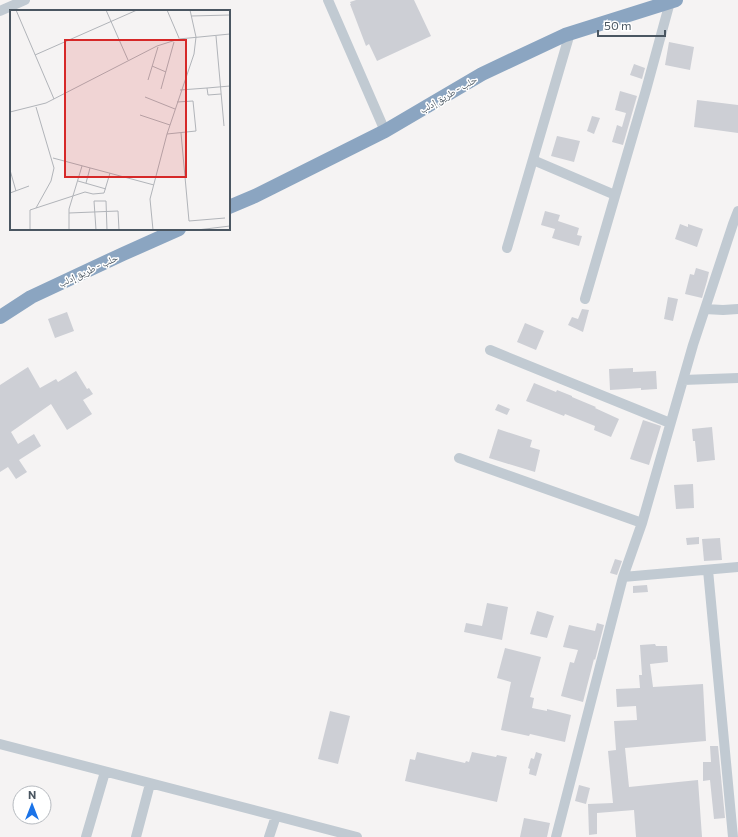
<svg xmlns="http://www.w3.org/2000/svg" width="738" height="837" viewBox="0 0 738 837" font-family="Commissioner,'Noto Naskh Arabic',sans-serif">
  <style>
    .building { fill: #cdcfd5 }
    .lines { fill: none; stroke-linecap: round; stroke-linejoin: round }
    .minor { stroke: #c1cad2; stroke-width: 10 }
    .highway { stroke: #8ba5c1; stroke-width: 14 }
    .labels { text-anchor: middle; stroke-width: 3; stroke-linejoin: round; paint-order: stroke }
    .street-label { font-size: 10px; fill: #4a5661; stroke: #fff }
    .inset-road { fill: none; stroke: #b1b4b9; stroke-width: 1 }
    .view { fill: #d62828; fill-opacity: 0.15; stroke: #d62828; stroke-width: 2 }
    .inset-edge { fill: none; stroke: #4a5661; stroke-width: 2 }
  </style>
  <rect width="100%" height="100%" fill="#f5f3f3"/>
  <!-- building -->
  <path class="building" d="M356,0h58l17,36 -54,25 -8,-17 -3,2 -16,-42h1l-1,-2z
    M669,42l25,5 -4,23 -25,-5z
    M634,64l11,4 -3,11 -12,-4z
    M620,91l17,5 -14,49 -11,-3 5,-17 5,2 4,-14 -11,-3z
    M697,100l41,5v28l-44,-6z
    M592,116l8,2 -6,16 -7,-3z
    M557,136l23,5 -6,21 -23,-6z
    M545,211l15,4 -2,6 21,7 -2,7 5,1 -3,10 -27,-8 3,-9 -14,-4z
    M680,224l8,3v-3l15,5 -6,18 -22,-8z
    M696,268l13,4 -2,9 -5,17 -17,-4 5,-20 4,1z
    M668,297l10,2 -5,22 -9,-2z
    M582,309l7,1 -6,22 -15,-7 4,-8 6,2z
    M67,312l7,19 -19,7 -7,-19z
    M525,323l19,8 -8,19 -19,-8z
    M28,367l12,21 16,-9 2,3 18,-11 11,18 2,-1 4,6 -10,6 9,14 -25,16 -16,-26 -40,28 7,12 16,-10 7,12 -22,14 8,12 -11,7 -8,-12 -8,5v-87z
    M633,368v4l23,-1 1,18 -16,1v-2l-31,2 -1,-21z
    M534,383l22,9 1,-2 15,6v1l24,10 -1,1 24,11 -8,18 -17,-7 1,-4 -30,-12 -1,2 -38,-15z
    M498,404l12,5 -3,6 -12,-5z
    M643,420l18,6 -12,39 -19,-6z
    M712,427l3,33 -18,2 -2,-21h-2l-1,-12z
    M498,429l34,11 -2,7 10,3 -5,22 -46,-14z
    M693,484l1,24 -18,1 -2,-24z
    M699,537v7l-12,1 -1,-7z
    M720,538l2,22 -18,1 -2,-22z
    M615,559l7,2 -5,14 -7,-2z
    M647,585l1,7 -15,1v-7z
    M487,603l21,4 -6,33 -38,-8 2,-9 16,3z
    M537,611l17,5 -7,22 -17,-4z
    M597,623l7,2 -9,35 -1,-1 -11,43 -22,-6 9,-34 4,1 4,-13 -15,-3 6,-22 26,6z
    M655,644l1,2h11l1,16 -18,2 3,23 50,-3 3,57 -81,7 4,39 69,-7 4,57h-66l-2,-27 -37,3v21l-8,1 -1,-31 25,-1 -5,-52 8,-1 -2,-29 23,-1 -1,-14 -19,1 -1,-18 24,-1 -1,-13h3l-2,-30z
    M505,648l36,9 -11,40 4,1 -2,10 15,3v-2l24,6 -6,27 -35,-8 -1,2 -28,-6 10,-48 -14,-4z
    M330,711l20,5 -12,48 -20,-5z
    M710,746h8l7,72 -11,1 -4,-39 -7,1v-19h8z
    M417,752l48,11 1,-2 3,1 3,-10 24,5 1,-2 10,2 -10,45 -92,-21 5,-22 5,1z
    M536,752l6,2 -6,22 -7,-2 1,-5 -2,-1 3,-10 3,1z
    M579,785l11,3 -4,16 -11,-3z
    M524,818l26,5 -3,14h-27z"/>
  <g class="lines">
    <!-- minor -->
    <path class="minor" d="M328,0l57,131
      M0,11l25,-11
      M533,160l82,35
      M507,248l63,-215
      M585,299l61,-209 24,-88
      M705,309l18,1 15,-1
      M490,350l180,73
      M683,380l55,-2
      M459,458l183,65
      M708,570l25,267
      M623,577l115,-10
      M0,744l357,93
      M86,837l19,-65
      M136,837l14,-53
      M269,837l7,-21
      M556,837l67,-260 19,-54 51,-178 40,-121 5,-13"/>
    <!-- highway -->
    <path class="highway" d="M229,207l26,-11 130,-65 97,-57 83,-39 111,-35
      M0,317l31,-20 92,-43 56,-25"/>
  </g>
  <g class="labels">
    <!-- street labels -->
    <g class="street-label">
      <text transform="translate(448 94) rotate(-30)" y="4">حلب - طريق إدلب</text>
      <text transform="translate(88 270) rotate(-25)" y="4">حلب - طريق إدلب</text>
    </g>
  </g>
  <!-- overview -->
  <g transform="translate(10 10)">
    <rect width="220" height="220" fill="#f5f3f3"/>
    <path class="inset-road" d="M6,0l38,89M96,0l22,50M157,0l12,28M181,6l39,-1M206,26l8,90M25,45l102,-45M142,56l14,6M138,70l10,-33M197,78l23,-2M151,79l13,-47M170,80l27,-2 1,7 13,-1M135,87l30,12M26,97l18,61 -3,13 -15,27M0,102l36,-9 111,-57 22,-7 51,-5M130,105l30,10M171,123l8,88 36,-3M157,124l29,-3 -3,-30 -16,1M43,148l101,27M0,160l6,21M68,171l28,8M76,173l4,-15M0,183l19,-7M59,203l49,-2 1,19M20,220v-20l55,-18 8,2 11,-1 6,-20M59,220v-21l13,-43M86,220l-2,-29h12l1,29M143,220l-3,-31 17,-65 27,-80 2,-17 -6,-27M187,220l33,-4"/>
    <path class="view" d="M55,30h121v137h-121z"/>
    <rect width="220" height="220" class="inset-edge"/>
  </g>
  <!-- north arrow -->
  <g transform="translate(32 805)"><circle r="19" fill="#ffffff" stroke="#b7bbc0"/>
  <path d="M0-3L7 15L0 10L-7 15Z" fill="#1a73e8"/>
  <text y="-6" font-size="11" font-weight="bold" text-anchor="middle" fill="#4a5661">N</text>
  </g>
  <!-- scale -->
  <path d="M598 30v6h67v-6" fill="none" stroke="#4a5661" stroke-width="2"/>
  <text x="604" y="30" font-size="12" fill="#4a5661" stroke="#ffffff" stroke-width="3" paint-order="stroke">50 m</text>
</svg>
